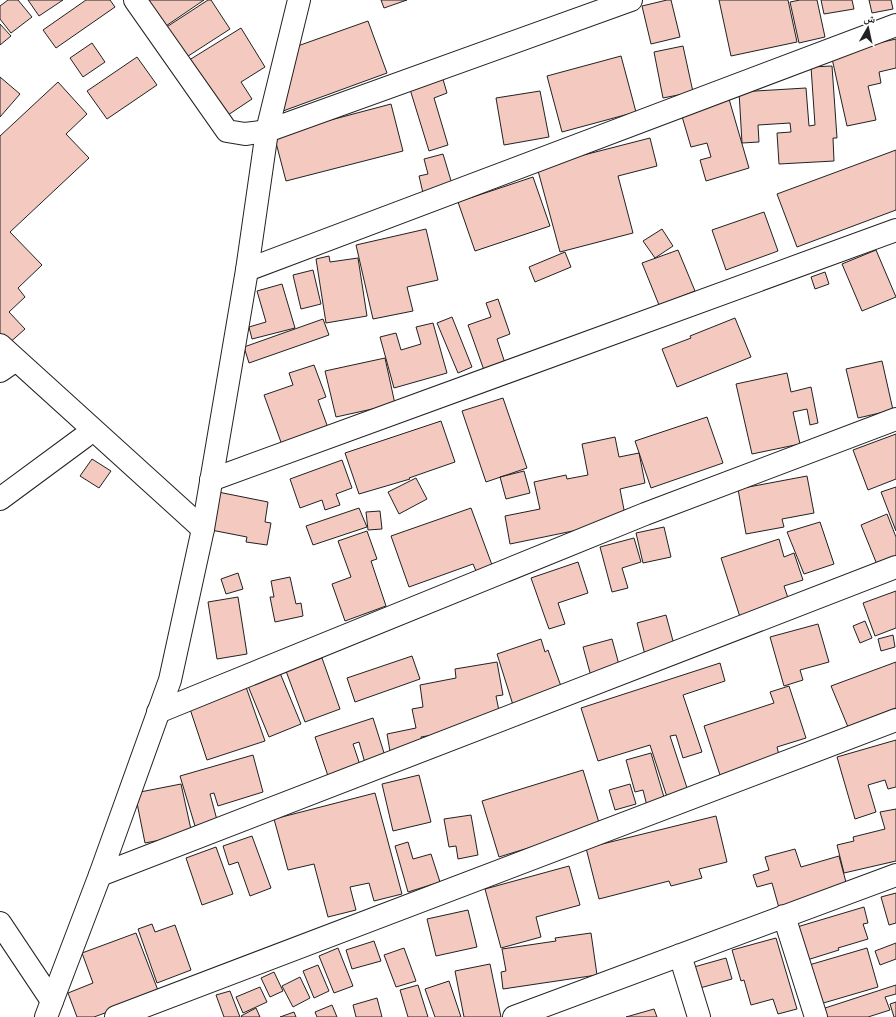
<svg xmlns="http://www.w3.org/2000/svg" width="896" height="1017" viewBox="0 0 896 1017" font-family="Montserrat,'Noto Naskh Arabic',sans-serif">
  <style>
    .building { fill: #f3c9c0; stroke: #222 }
    .lines { fill: none; stroke-linecap: round; stroke-linejoin: round }
    .minor-casing { stroke: #222; stroke-width: 24 }
    .tertiary-casing { stroke: #222; stroke-width: 24 }
    .minor { stroke: #fff; stroke-width: 22 }
    .tertiary { stroke: #fff; stroke-width: 22 }
  </style>
  <rect width="100%" height="100%" fill="#fff"/>
  <!-- building -->
  <path class="building" d="M8,0h10l14,17 -21,16 -11,-14v-13z
    M28,0h35l-24,16z
    M86,0h24l5,7 -59,41 -13,-18z
    M140,0h64l-44,30z
    M208,0h3l19,29 -48,31 -20,-30z
    M381,0h26l-23,8z
    M667,0h4l9,37 -29,7 -9,-38z
    M719,0h69l9,42 -66,14z
    M800,0h17l8,37 -26,6 -9,-41z
    M821,0h31l2,9 -30,5z
    M869,0h22l2,9 -21,4z
    M368,21l19,52 -104,38 9,-63z
    M0,24l11,12 -11,9z
    M241,28l24,39 -24,15 11,17 -30,20 -36,-57z
    M896,39v29l-17,4 2,11 -13,3 8,34 -29,6 -16,-72z
    M92,43l13,19 -22,15 -13,-19z
    M683,46l10,46 -30,6 -9,-46z
    M621,56l15,56 -74,20 -15,-56z
    M137,57l20,28 -50,34 -20,-28z
    M832,66l5,72h-4l1,23 -55,3 -2,-31 14,-1 -1,-9 -32,2 1,17 -17,1 -3,-51 67,-4 3,38 6,-1 -4,-58z
    M442,76l5,17 -13,5 14,47 -19,6 -20,-65z
    M0,77l20,17 -20,23z
    M58,82l29,32 -21,20 23,24 -79,74 32,33 -24,23 7,9 -16,15 16,17 -18,16 -7,-7v-202z
    M540,91l9,46 -45,8 -8,-47z
    M729,99l20,69 -43,13 -6,-21 11,-3 -4,-14 -16,4 -10,-34z
    M391,104l12,47 -117,30 -12,-46z
    M650,138l7,28 -39,10 15,57 -73,19 -23,-85z
    M896,150v60l-99,37 -20,-53z
    M443,154l9,30 -29,9 -4,-17 9,-2 -4,-15z
    M533,177l17,49 -75,25 -17,-49z
    M764,212l14,39 -52,19 -14,-40z
    M426,229l12,51 -31,7 6,24 -40,8 -17,-74z
    M662,229l11,17 -18,12 -12,-17z
    M678,250l17,41 -36,14 -17,-42z
    M876,250l20,47 -34,14 -20,-47z
    M565,252l6,15 -36,15 -6,-15z
    M329,256l1,6 28,-4 9,58 -41,7 -10,-64z
    M313,270l8,34 -20,5 -8,-34z
    M825,272l4,12 -14,5 -4,-12z
    M282,284l13,44 -43,11 -3,-12 17,-5 -9,-31z
    M498,299l12,35 -13,5 9,27 -21,7 -17,-48 23,-8 -5,-14z
    M452,317l20,50 -14,6 -21,-50z
    M735,318l16,39 -74,30 -15,-38 29,-11 -1,-2z
    M323,319l6,16 -80,28 -5,-16z
    M433,323l14,50 -53,15 -14,-51 16,-4 5,17 20,-6 -5,-17z
    M385,358l10,46 -59,13 -11,-46z
    M882,361l11,49 -35,8 -12,-49z
    M314,365l12,32 -8,3 10,28 -46,17 -18,-50 29,-10 -4,-12z
    M787,373l4,19 20,-5 7,36 -8,2 -3,-16 -14,3 7,32 -48,10 -16,-70z
    M503,398l24,70 -41,14 -24,-71z
    M707,417l16,46 -72,25 -16,-47z
    M441,421l14,41 -46,16 1,1 -51,15 -14,-41z
    M896,434v45l-28,11 -15,-40z
    M615,437l4,20 20,-4 6,30 -25,6 6,31 -116,24 -5,-28 35,-7 -6,-27 32,-7 1,4 21,-4 -6,-31z
    M92,459l19,12 -12,17 -19,-12z
    M342,460l10,28 -16,6 4,11 -15,5 -3,-10 -22,8 -10,-29z
    M524,471l6,22 -24,6 -6,-22z
    M807,476l7,37 -32,6 2,8 -38,7 -8,-45z
    M416,478l11,21 -28,15 -11,-22z
    M896,487v44l-15,-39z
    M218,492l50,10 -3,20 6,1 -4,22 -21,-3 1,-5 -36,-7z
    M359,508l8,19 -54,18 -7,-19z
    M471,508l21,57 -16,6 -3,-7 -64,23 -18,-51z
    M380,511l2,18 -14,1 -2,-18z
    M887,514l9,23v28l-16,7 -19,-47z
    M820,522l14,42 -30,10 -17,-42z
    M664,527l7,30 -28,6 -7,-30z
    M367,531l10,28 -6,2 15,45 -41,15 -13,-37 19,-7 -13,-36z
    M634,538l7,24 -19,6 6,20 -16,4 -12,-45z
    M779,539l5,18 10,-4 9,27 -19,6 5,15 -49,16 -19,-59z
    M578,562l10,31 -30,10 7,21 -16,5 -18,-51z
    M238,573l5,16 -17,5 -5,-15z
    M290,577l6,27 5,-1 2,13 -28,6 -5,-25h4l-3,-16z
    M896,591v37l-21,8 -12,-33z
    M238,597l9,57 -30,5 -9,-57z
    M666,615l10,37 -30,7 -9,-36z
    M865,621l7,17 -12,5 -7,-17z
    M818,624l11,38 -29,8 3,10 -19,6 -14,-49z
    M893,635l2,12 -14,4 -3,-12z
    M541,639l4,13 3,-2 14,39 -49,16 -16,-51z
    M612,639l9,33 -29,8 -9,-33z
    M412,656l8,23 -65,23 -8,-24z
    M322,658l18,51 -35,13 -19,-51z
    M497,662l6,33 -7,1 4,20 -16,10 -63,11 3,14 -33,6 -4,-23 29,-6 -4,-19 11,-2 -3,-22 36,-7 -1,-9z
    M896,662v46l-48,19 -17,-41z
    M720,663l5,18 -42,14 19,57 -19,6 -7,-23 -6,1 19,58 -21,6 -18,-55 -52,16 -17,-53z
    M280,673l21,51 -32,13 -21,-51z
    M789,686l17,52 -29,9 3,12 -59,19 -17,-52 70,-23 -4,-11z
    M246,687l19,54 -58,19 -18,-54z
    M373,718l12,38 -20,7 -6,-21 -6,2 8,24 -32,11 -14,-42z
    M896,740v47l-8,2 -3,-9 -17,5 8,27 -21,7 -18,-62z
    M651,753l15,51 -18,6 -5,-20 -8,2 -9,-32z
    M253,755l10,37 -45,14 -4,-13 -4,1 7,26 -22,6 -15,-50z
    M583,770l17,56 -101,31 -17,-56z
    M419,775l12,47 -38,9 -11,-47z
    M181,784l11,50 -47,9 -10,-50z
    M630,784l6,20 -21,6 -6,-20z
    M375,793l27,101 -28,7 -5,-18 -19,4 6,23 -28,7 -14,-53 -26,6 -14,-51z
    M896,809v52l-52,12 -7,-28 17,-4 -1,-4 32,-8 -5,-17z
    M471,815l7,40 -20,4 -2,-13 -7,1 -5,-28z
    M716,816l11,46 -28,7 3,9 -31,8 -2,-5 -70,18 -13,-51z
    M252,836l19,52 -21,8 -12,-34 -9,3 -6,-19z
    M408,842l5,17 18,-5 9,28 -32,10 -13,-46z
    M216,847l17,47 -31,11 -16,-47z
    M795,849l6,18 38,-11 8,30 -68,22 -7,-25 -15,4 -4,-12 16,-5 -4,-13z
    M569,866l11,39 -44,12 5,20 -40,11 -16,-59z
    M896,893v30l-7,2 -8,-28z
    M864,907l4,16 -5,1 5,15 -30,9 1,2 -32,10 -10,-33z
    M468,910l9,37 -41,9 -9,-37z
    M152,924l3,8 20,-7 16,45 -34,13 -19,-54z
    M136,933l23,60 -65,24h-17l-9,-24 25,-10 -11,-30z
    M591,933l6,42 -94,14 -2,-17 5,-1 -4,-22 54,-8 -1,-3z
    M776,938l21,71 -19,5 -5,-15 -22,6 -7,-25 -3,1 -9,-31z
    M374,941l7,20 -29,8 -6,-19z
    M896,943v16l-16,6 -5,-14z
    M338,948l15,38 -19,7 -15,-37z
    M404,948l12,33 -20,6 -12,-32z
    M867,948l11,39 -58,17 -11,-39z
    M726,958l6,21 -32,9 -6,-21z
    M490,964l11,53h-37l-9,-46z
    M318,965l11,26 -15,7 -11,-27z
    M274,972l9,19 -13,6 -9,-19z
    M300,977l10,21 -17,9 -11,-21z
    M449,981l12,36h-26l-10,-28z
    M418,985l10,32h-20l-8,-27z
    M896,985v9l-11,3 5,13 -22,7h-43l-3,-8z
    M260,987l7,15 -24,11 -7,-16z
    M230,991l10,26h-16l-8,-22z
    M377,998l5,19h-26l-3,-12z
    M896,1002v15h-2l-4,-13z
    M332,1005l5,12h-20l-2,-5z
    M256,1008l4,9h-18l-1,-1z
    M654,1009l3,8h-31z
    M294,1012l2,5h-16z"/>
  <g class="lines">
    <!-- minor casing -->
    <g class="minor-casing">
      <path id="minor" d="M135,0l92,131 18,3 22,-3 364,-131
        M247,270l649,-245
        M0,345l203,184
        M0,371l16,-11
        M211,480l685,-250
        M0,499l84,-62
        M158,712l487,-198 251,-95
        M100,875l796,-308
        M784,916l32,101
        M0,923l52,78
        M680,955l19,62
        M116,1017l780,-297
        M514,1017l382,-142"/>
    </g>
    <!-- tertiary casing -->
    <g class="tertiary-casing">
      <path id="tertiary" d="M46,1017l54,-142 70,-195 33,-151 44,-259 20,-139 32,-131"/>
    </g>
    <!-- minor -->
    <use href="#minor" class="minor"/>
    <!-- tertiary -->
    <use href="#tertiary" class="tertiary"/>
  </g>
  <!-- north arrow -->
  <g transform="translate(868 28) rotate(9)" stroke="#ffffff" stroke-width="3" paint-order="stroke">
  <path d="M0-3L7 15L0 10L-7 15Z" fill="#222222"/>
  <text y="-6" font-size="11" font-weight="bold" text-anchor="middle" fill="#222222">ش</text>
  </g>
</svg>
